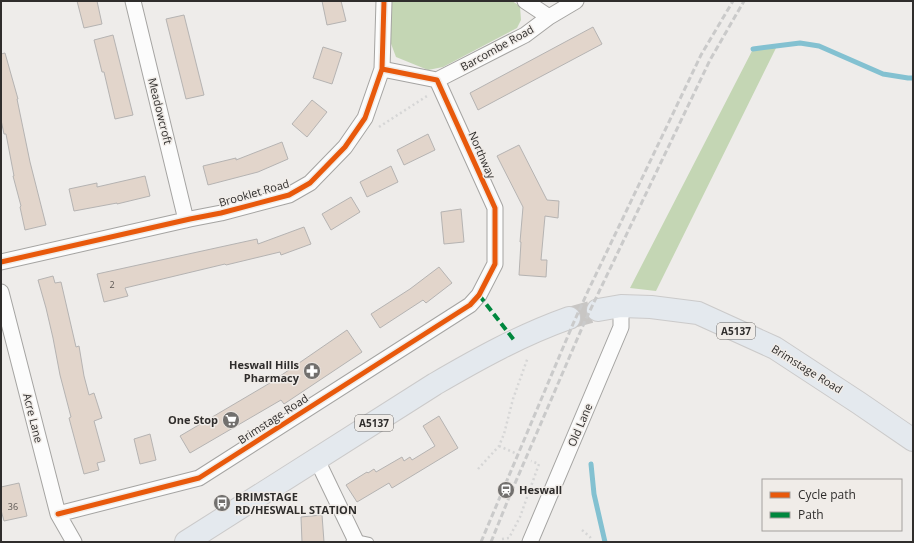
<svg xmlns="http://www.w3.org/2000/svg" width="914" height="543" viewBox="0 0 914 543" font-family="'Open Sans',sans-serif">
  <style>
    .forest { fill: #c4d6b4 }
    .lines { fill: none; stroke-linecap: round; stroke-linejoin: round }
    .stream { stroke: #83c1d1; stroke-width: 5 }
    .building { fill: #e2d5cb; stroke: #b5b3b2 }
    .primary-tunnel { stroke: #c8c6c4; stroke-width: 22; stroke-dasharray: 22 11; stroke-linecap: butt }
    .service-casing { stroke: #a5a4a2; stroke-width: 10 }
    .minor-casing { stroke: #a5a4a2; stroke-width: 17 }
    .primary-casing { stroke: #cbcaca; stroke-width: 24 }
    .path { stroke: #d6d6d6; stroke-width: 2.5; stroke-dasharray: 2 3; stroke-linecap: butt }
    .service { stroke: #fcfcfc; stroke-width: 8 }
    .minor { stroke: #fcfcfc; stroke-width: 15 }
    .primary { stroke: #e4e9ee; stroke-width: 22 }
    .rail { stroke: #cacaca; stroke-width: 3; stroke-dasharray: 6 3; stroke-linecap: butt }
    .quiet { stroke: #00873e; stroke-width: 4; stroke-dasharray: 8 4; stroke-linecap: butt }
    .cycleway-casing { stroke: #f0ece8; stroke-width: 8 }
    .cycleway { stroke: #e8590c; stroke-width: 5 }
    .labels { text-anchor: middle; stroke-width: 3; stroke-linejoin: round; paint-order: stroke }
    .number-label { font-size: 9px; fill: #5c5754 }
    .shield { fill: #f0ece8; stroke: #696664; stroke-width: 1 }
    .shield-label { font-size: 10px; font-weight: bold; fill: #2f2d2c }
    .street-label { font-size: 11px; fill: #2f2d2c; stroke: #f0ece8 }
    .poi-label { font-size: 11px; font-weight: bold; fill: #2f2d2c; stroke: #f0ece8; text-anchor: end }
  </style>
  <rect width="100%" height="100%" fill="#eeecea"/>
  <!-- forest -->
  <path class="forest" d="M391,1h121l8,5 1,14 -4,8 -74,39 -15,3 -32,-13 -6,-16 1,-21z
    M777,46l-121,245 -26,-3 123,-239z"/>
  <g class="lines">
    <!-- stream -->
    <path class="stream" d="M753,49l47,-6 19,3 64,28 25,4h5
      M591,464l3,30 11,48"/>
  </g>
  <!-- building -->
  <path class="building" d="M77,1h20l5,23 -18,4z
    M322,1h19l5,20 -19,4z
    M184,15l20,80 -18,4 -20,-80z
    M593,27l9,17 -124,66 -8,-17z
    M113,35l20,80 -18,4 -11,-47h-2l-8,-32z
    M323,47l19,6 -10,31 -19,-6z
    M5,53l13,46h-1l13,63 16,63 -21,5 -5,-23 1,-1 -8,-30h1l-8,-42h-2l-3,-14v-66z
    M312,100l15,12 -20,25 -15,-13z
    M428,134l7,16 -31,15 -7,-15z
    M282,142l6,17 -30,13 -50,13 -5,-19 33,-8v2z
    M519,145l28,55 12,1 -1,17 -13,-2 -4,44h6l-1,17 -27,-2 2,-33h-1l3,-35 -26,-51z
    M391,166l7,16 -31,15 -7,-15z
    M145,176l5,20 -33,8v-1l-43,8 -5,-22 28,-6v4z
    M351,197l9,15 -29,18 -9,-16z
    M461,209l3,33 -20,2 -3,-32z
    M304,227l7,17 -30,11 -1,-3 -54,13 -1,-1 -100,24 3,8 -24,6 -7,-28 160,-35 1,5z
    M439,267l13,16 -26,20 -3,-3 -43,28 -9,-14 39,-25z
    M53,276l2,7 6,-1 15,65 3,-1 5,30 5,19 5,-2 8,25 -8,3 11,40 -8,2 2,7 -15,4 -15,-56 2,-1 -11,-42 -7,-37 -7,-30 -8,-28z
    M347,330l15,22 -78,52 -3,-4 -91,53 -10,-17 90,-53z
    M439,416l19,32 -66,40 -3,-5 -32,19 -11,-17 21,-13 1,1 6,-4 2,3 26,-15 2,4 6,-4 2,3 23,-14 -12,-20z
    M150,434l6,26 -16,4 -6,-25z
    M19,483l8,33 -23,5 -3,-11v-23z
    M322,515l2,27h-22l-1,-25z"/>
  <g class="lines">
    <!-- primary-tunnel -->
    <path class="primary-tunnel" d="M569,318l29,-8"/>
    <!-- service casing -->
    <g class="service-casing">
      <path id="service" d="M355,539l14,3"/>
    </g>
    <!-- minor casing -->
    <g class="minor-casing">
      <path id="minor" d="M133,1l53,219
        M525,1l24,16
        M437,80l88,-45 24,-18 27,-16
        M1,262l189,-43 31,-6 68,-18 21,-12 35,-36 20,-29 17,-49 2,-68
        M1,292l57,222 16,28
        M317,460l38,79 -1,3
        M58,514l141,-36 271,-173 9,-10 16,-31v-56l-58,-128 -55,-11
        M530,542l91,-215v-21"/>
    </g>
    <!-- primary casing -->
    <g class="primary-casing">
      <path id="primary" d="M598,310l23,-4 30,1 47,6 77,35 84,55 54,37
        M186,542l249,-158c43,-25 86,-49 134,-66"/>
    </g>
    <!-- path -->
    <path class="path" d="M379,127l48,-31
      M499,446l16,7
      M478,469l21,-23 5,-12 9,-35 15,-42
      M582,530l8,7 1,5
      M502,539l7,-1 11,-21 19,-53 -8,-3"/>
    <!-- service -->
    <use href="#service" class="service"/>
    <!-- minor -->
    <use href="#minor" class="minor"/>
    <!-- primary -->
    <use href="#primary" class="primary"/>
    <!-- rail -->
    <path class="rail" d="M481,542l92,-218 15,-33 113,-236 32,-54
      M491,542l19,-47 75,-174 125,-261 34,-59"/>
    <!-- quiet -->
    <path class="quiet" d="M479,295l35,45"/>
    <!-- cycleway casing -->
    <g class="cycleway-casing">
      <path id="cycleway" d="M1,262l189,-43 31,-6 68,-18 21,-12 35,-36 20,-29 17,-49 2,-68
        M58,514l141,-36 271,-173 9,-10 16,-31v-56l-58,-128 -55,-11"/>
    </g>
    <!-- cycleway -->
    <use href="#cycleway" class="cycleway"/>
  </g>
  <!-- icons -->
  <defs>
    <g id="pharmacy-disc" transform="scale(0.9)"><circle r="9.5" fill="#72706e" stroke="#f0ece8"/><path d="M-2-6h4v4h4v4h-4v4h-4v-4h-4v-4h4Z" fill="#fff"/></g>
    <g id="supermarket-disc" transform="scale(0.9)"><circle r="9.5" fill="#72706e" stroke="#f0ece8"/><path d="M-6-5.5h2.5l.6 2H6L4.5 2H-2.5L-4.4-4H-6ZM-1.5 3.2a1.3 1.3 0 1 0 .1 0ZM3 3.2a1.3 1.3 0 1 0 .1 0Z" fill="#fff"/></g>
    <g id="station-disc" transform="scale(0.9)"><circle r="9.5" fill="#72706e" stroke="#f0ece8"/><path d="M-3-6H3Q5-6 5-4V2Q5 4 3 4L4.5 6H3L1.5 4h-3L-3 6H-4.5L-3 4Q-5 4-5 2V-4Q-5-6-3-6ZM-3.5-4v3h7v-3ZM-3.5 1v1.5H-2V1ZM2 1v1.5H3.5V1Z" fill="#fff"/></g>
    <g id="bus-disc" transform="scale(0.9)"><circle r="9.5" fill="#72706e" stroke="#f0ece8"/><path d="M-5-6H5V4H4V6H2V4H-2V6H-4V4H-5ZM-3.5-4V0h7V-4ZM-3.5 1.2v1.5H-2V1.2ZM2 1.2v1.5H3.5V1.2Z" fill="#fff"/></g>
  </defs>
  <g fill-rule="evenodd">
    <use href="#pharmacy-disc" x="312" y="371"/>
    <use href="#supermarket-disc" x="231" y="420"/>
    <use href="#station-disc" x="506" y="490"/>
    <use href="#bus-disc" x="222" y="503"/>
  </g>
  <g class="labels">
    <!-- number labels -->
    <g class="number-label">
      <text x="112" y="288">2</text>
      <text x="13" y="510">36</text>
    </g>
    <!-- shield labels -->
    <g class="shield">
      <rect x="717" y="323" width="38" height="16" rx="3"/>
      <rect x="355" y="415" width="38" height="16" rx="3"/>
    </g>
    <g class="shield-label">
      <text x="736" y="335">A5137</text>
      <text x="374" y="427">A5137</text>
    </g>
    <!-- street labels -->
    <g class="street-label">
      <text transform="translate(497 48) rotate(-29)" y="4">Barcombe Road</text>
      <text transform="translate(160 111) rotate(76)" y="4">Meadowcroft</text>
      <text transform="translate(482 155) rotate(66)" y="4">Northway</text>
      <text transform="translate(254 193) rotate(-16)" y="4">Brooklet Road</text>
      <text transform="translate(807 369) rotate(32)" y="4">Brimstage Road</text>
      <text transform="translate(33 418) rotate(76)" y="4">Acre Lane</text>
      <text transform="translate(273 419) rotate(-33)" y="4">Brimstage Road</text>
      <text transform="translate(580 425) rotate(-67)" y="4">Old Lane</text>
    </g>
    <!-- poi labels -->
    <g class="poi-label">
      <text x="299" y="369">Heswall Hills<tspan x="299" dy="13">Pharmacy</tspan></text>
      <text x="218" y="424">One Stop</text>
      <text x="519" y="494" text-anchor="start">Heswall</text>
      <text x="235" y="501" text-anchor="start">BRIMSTAGE<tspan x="235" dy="13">RD/HESWALL STATION</tspan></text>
    </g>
  </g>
  <!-- border -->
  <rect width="914" height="543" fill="none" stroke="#2f2d2c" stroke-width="4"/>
  <!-- legend -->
  <rect x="762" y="479" width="140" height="52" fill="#f0ece8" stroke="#a3a09d"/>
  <rect x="770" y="492" width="20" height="6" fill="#e8590c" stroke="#a3a09d"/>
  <text x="798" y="499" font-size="12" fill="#2f2d2c">Cycle path</text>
  <rect x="770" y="512" width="20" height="6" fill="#00873e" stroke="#a3a09d"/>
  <text x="798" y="519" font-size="12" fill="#2f2d2c">Path</text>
</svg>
